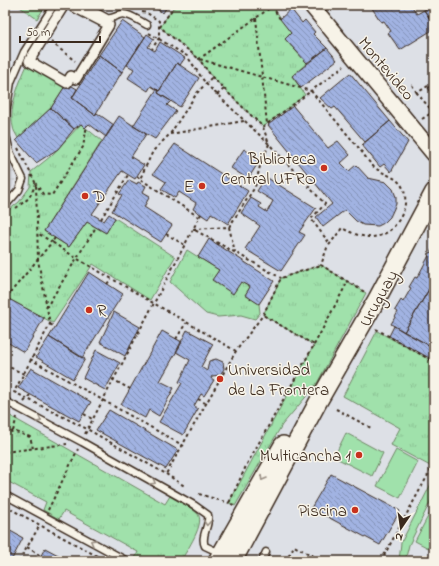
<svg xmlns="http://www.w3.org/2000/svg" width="439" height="566" viewBox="0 0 439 566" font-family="'Indie Flower',sans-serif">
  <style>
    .built { fill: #dde0e6 }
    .industrial { fill: url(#industrial-grid) }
    .grass { fill: url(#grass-tufts); stroke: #6e8664 }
    .pitch { fill: #a0e1ab; stroke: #6e8664 }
    .building { fill: url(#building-back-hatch); stroke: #3b2a1e }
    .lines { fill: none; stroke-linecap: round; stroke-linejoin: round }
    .service-casing { stroke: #3b2a1e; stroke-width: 9 }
    .pedestrian-casing { stroke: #3b2a1e; stroke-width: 12 }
    .tertiary-casing { stroke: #3b2a1e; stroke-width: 18 }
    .secondary-casing { stroke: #3b2a1e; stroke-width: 20 }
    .path { stroke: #3b2a1e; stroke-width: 2; stroke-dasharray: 3 3; stroke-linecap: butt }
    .service { stroke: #f7f3e8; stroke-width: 6 }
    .pedestrian { stroke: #f7f3e8; stroke-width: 9 }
    .tertiary { stroke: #f7f3e8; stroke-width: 15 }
    .secondary { stroke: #f7f3e8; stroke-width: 17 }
    .oneway { stroke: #998e83 }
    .poi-dot { fill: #c8321e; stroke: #f7f3e8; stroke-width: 1.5 }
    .labels { text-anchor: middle; stroke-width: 3; stroke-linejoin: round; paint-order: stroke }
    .street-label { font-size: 17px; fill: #3b2a1e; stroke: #f7f3e8 }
    .poi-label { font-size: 17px; fill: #3b2a1e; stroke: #f7f3e8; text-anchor: end }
  </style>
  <defs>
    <pattern id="industrial-grid" width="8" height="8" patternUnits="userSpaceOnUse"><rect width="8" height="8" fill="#dde0e6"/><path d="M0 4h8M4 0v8" fill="none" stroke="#bfc0c5"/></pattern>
    <pattern id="grass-tufts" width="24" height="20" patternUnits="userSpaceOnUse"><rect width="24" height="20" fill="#a0e1ab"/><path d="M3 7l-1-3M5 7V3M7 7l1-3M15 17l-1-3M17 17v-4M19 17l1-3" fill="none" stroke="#8bc193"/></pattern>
    <pattern id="building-back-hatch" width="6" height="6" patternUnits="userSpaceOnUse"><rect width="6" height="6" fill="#a1b3e2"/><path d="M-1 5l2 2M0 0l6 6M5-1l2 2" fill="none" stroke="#8492b7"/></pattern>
  </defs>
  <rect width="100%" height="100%" fill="#f7f3e8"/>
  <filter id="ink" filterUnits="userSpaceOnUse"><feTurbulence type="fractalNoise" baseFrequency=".025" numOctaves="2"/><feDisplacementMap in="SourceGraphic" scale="8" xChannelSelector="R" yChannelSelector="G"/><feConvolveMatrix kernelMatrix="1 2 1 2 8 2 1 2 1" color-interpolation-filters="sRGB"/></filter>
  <g filter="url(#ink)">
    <!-- built -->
    <path class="built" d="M5,5h429v556h-429v-364l10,-13 1,-5 -4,-12 -7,-9z"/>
    <!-- industrial -->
    <path class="industrial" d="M5,158l7,9 4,11 -1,6 -10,13z"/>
    <!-- grass -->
    <path class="grass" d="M17,5h29l-9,14z
      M175,5h97l19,28 -6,6 22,24 -15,13 13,19 -42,32 -51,-50 -13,-18 -39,-32z
      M29,61l38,22 -16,25 -33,30c-2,-4 -5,-8 -5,-11 -5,-20 8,-49 16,-66z
      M81,124l21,17 -58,90 25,16 18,-25 19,11 9,-15 60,39 -25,43 -57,-36 -40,59 -48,-26v-84l14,-11 11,-15 1,-15 20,-16z
      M187,250l32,20 -6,10 28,2 9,5 -4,8 13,9 1,9 -5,6 -14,-4 -23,2 -12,-3 -36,-32z
      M321,265l45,28 -50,92 -34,40 -47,81 -6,-3 85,-158 -51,-30 18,-37z
      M377,331l57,31v102l-2,3 -41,-22 9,-17 -57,-32z
      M5,413l160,91 5,-8c8,6 20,10 27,17 10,9 -11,38 -16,48h-46l-1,-1 4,-8 -74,-41 -5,8 -16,-9 3,-8 -41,-22z"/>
    <!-- pitch -->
    <path class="pitch" d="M346,433l37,20 -11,23 -38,-19z
      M396,450l22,12 -18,36 -23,-12z
      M434,478v16l-25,51 -4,16h-6l2,-18z
      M434,505v46l-19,-10z"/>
    <!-- building -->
    <path class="building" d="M150,5h18l-5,8z
      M370,5h41l6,9 7,-4 10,15v4l-34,21 -12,-17 3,-2 -7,-10 -3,1z
      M427,5h7v20l-10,-15 5,-2z
      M291,9l11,14 3,-3 10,12 -2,2 14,14 -20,15 -22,-24 6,-6 -11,-14z
      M122,21l23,16 -23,35 -23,-17z
      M147,34l7,5 -6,8 7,4 5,-9 25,16 -5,7 -3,-2 -18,28 -8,-5 -3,5 -20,-13 6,-9 -7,-4z
      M327,48l10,12 -36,28 -9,-12z
      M99,55l23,17 -27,43 -23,-17z
      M177,63l22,15 -19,29 -22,-14z
      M350,73l40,48 -25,21 -30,-35 -3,2 -12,-11z
      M67,83l10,6 -5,9 23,17 2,-2 17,12 -8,12 -17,-13 -4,4 -4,-4 -7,5 -23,-21z
      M434,84v12l-6,-8z
      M157,89l2,2 -1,2 13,8 -4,4 9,6 -21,28 -22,-13z
      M293,106l35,42 10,-7 12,14 -9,8 8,8 7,-6 12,13 18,4 7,7 3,8v7l-6,13 -6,6 -6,3 -15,-1 -7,-4 -11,-11 -22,17 -7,-10 16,-13 -64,-79z
      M51,108l23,21 -16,20 -22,14 -20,-23z
      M119,116l27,18 -15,23 13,8 -9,14 -13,-8 -30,43 12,7 5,-7 6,4 -9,15 -19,-11 -18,25 -25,-16z
      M390,121l18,21 -17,30 -7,-8 -4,3 -18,-22z
      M175,144l73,47 -20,33 -17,-11 -3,6 -15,-10 3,-6 -17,-11 -4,6 -14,-9 5,-7 -13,-8z
      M244,149l16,11 -12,19 -17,-11z
      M266,177l50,31 -17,24 6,3 -24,36 -36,-22 15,-23 -19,-13 10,-15 10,6 -2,3 8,5 6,-11 -16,-10z
      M129,180l8,4 1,-2 8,4 -3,6 7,4 -6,11 28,18 -11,17 -49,-31 10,-16 -3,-1z
      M209,239l65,42 -15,23 -14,-9 5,-8 -9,-5 -8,12 -21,-14 7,-10 -21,-13z
      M434,246v35l-30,51 -13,-8 7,-12 -3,-2 6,-10 2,2 8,-14 -2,-1 6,-10 2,1z
      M89,272l34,22 -41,64 -33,-21z
      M429,289l5,3v56l-30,-16z
      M5,297l39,21 -20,34 -19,-11z
      M114,312l26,15 -15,29 -25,-14z
      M394,326l40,22 -1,12 -44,-24z
      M187,330l26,14 -12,23 6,4 2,-10 7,-2 7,3 1,7 -4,6 -8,1 -1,2 3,2 -10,16 -3,-2 -7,12 4,3 -15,26 -24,-13 23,-39 -3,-1 11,-22 -14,-8z
      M162,331l20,11 -22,39 14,7 -15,28 -10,-6 -4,8 -24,-13z
      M49,337l36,22 -12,20 -37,-22z
      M96,350l24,13 -15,27 -22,-12z
      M31,368l60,34 -12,19 -61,-33z
      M109,410l69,40 -12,19 -70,-39z
      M331,474l69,37 -20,34 -69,-37z
      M5,528l18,10 -12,23 -6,-2z
      M45,548l15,8 -3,5h-19z"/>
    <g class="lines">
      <!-- service casing -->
      <g class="service-casing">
        <path id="service" d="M83,5l24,13c5,1 7,-1 12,-3 8,-4 20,6 28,10
          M5,206l14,-16 4,-11 -13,-27 -4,-17v-22l5,-31 13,-30 30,-47
          M5,401l77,41 112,63 14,10c2,11 -8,21 -3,31l15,7
          M5,495l122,66
          M262,561l4,-9"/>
      </g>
      <!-- pedestrian casing -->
      <g class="pedestrian-casing">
        <path id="pedestrian" d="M64,5l-35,56 38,22 4,-7 5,3 33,-54 -39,-20"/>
      </g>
      <!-- tertiary casing -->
      <g class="tertiary-casing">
        <path id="tertiary" d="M311,5l123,149"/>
      </g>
      <!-- secondary casing -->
      <g class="secondary-casing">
        <path id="secondary" d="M217,561l66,-116
          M233,561l85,-159 59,-103 57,-107"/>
      </g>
      <!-- path -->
      <path class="path" d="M175,5l-15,22 39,32 112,32 33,-25
        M274,5l-75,54 13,18 51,50 48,-36c15,18 31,37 47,56 5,6 11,16 17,21 13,9 27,9 30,27 1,9 -1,16 -5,23 -15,25 -36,22 -58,10l-15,20 -6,17 45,28
        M339,5l3,4 7,-4 3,4
        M272,6l8,13
        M142,12l5,1 12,8v17l-7,11
        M256,18l11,106
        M149,33l38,23 19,28 63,60 56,60 -14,15 19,25
        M51,42l24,19
        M412,85l5,8
        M217,95l7,-6
        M422,119l11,-7 -16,-19 17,-11
        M263,127l6,17 -9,22 -5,21 -26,40 -36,2 88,49
        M170,134l74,-13
        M18,148l18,36 2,76 12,64 -36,68 73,37 79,45 70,-123 27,-36 18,-37 40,-13
        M137,176l3,3
        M16,208l13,-10 7,-14 7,10 9,1 31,-48 4,-22
        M199,217l-59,-38 13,-28 17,-17 27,-41 15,-16
        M101,219l27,-44
        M229,227l6,25
        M166,234l19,11
        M55,238l-3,4 24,16 160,93
        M107,284l4,-5
        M6,298l46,-56 -13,-8
        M46,308l50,-81
        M50,324l5,3
        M376,329l58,33
        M176,339l10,-16
        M314,345l33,-62
        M30,359l154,87
        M5,365l19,9
        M112,379l18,10
        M198,399l7,4
        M24,402l6,-7
        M336,409l35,19
        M84,414l8,5
        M13,431l4,-14
        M85,434l116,-220
        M5,435l8,-4 17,6 3,11
        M5,452l62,-8
        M166,474l20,13
        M199,494l30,9
        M234,505l-5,-2 18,-39 67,-119 -51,-30
        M5,506l101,55
        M48,510l30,-61
        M5,519l5,-10
        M27,547l14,9
        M19,561l21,-36
        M286,561l8,-15 29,15
        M381,561l53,-97"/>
      <!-- service -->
      <use href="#service" class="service"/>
      <!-- pedestrian -->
      <use href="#pedestrian" class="pedestrian"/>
      <!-- tertiary -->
      <use href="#tertiary" class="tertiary"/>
      <!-- secondary -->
      <use href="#secondary" class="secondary"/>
    </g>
    <!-- one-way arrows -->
    <defs><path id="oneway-chevron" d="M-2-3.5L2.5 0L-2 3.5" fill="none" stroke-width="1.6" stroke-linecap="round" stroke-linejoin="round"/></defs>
    <g class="oneway">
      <use href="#oneway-chevron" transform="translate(39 420) rotate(27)"/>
      <use href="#oneway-chevron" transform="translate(263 478) rotate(120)"/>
      <use href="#oneway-chevron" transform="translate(153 482) rotate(30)"/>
      <use href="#oneway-chevron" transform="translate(207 523) rotate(95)"/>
      <use href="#oneway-chevron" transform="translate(93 542) rotate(-151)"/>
    </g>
  </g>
  <!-- markers -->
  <g class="poi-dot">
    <circle cx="324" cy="168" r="4"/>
    <circle cx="202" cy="186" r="4"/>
    <circle cx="85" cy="196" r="4"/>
    <circle cx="89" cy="310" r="4"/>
    <circle cx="220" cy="379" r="4"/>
    <circle cx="359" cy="455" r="4"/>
    <circle cx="355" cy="510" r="4"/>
  </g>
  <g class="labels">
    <!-- street labels -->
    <g class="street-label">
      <text transform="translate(387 68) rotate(50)" y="6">Montevideo</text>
      <text transform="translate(378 298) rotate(-61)" y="6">Uruguay</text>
    </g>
    <!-- poi labels -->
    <g class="poi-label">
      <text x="316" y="164">Biblioteca<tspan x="316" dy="20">Central UFRO</tspan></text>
      <text x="194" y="192">E</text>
      <text x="93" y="202" text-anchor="start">D</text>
      <text x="97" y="316" text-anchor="start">R</text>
      <text x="228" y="375" text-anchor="start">Universidad<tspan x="228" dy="20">de La Frontera</tspan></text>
      <text x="351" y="461">Multicancha 1</text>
      <text x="347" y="516">Piscina</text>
    </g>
  </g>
  <!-- margin -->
  <rect width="439" height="566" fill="none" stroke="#f7f3e8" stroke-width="20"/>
  <rect x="10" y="10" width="419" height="546" fill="none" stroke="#3b2a1e" stroke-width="1.5" filter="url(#ink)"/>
  <!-- north arrow -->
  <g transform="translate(401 528) rotate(193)" stroke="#f7f3e8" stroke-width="3" paint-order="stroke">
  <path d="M0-3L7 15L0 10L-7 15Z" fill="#3b2a1e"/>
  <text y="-6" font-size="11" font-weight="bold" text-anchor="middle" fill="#3b2a1e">N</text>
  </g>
  <!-- scale -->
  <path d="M20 36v6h80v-6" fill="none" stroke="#3b2a1e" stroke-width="2"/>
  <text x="26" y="36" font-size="12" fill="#3b2a1e" stroke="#f7f3e8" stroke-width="3" paint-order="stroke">50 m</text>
</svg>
